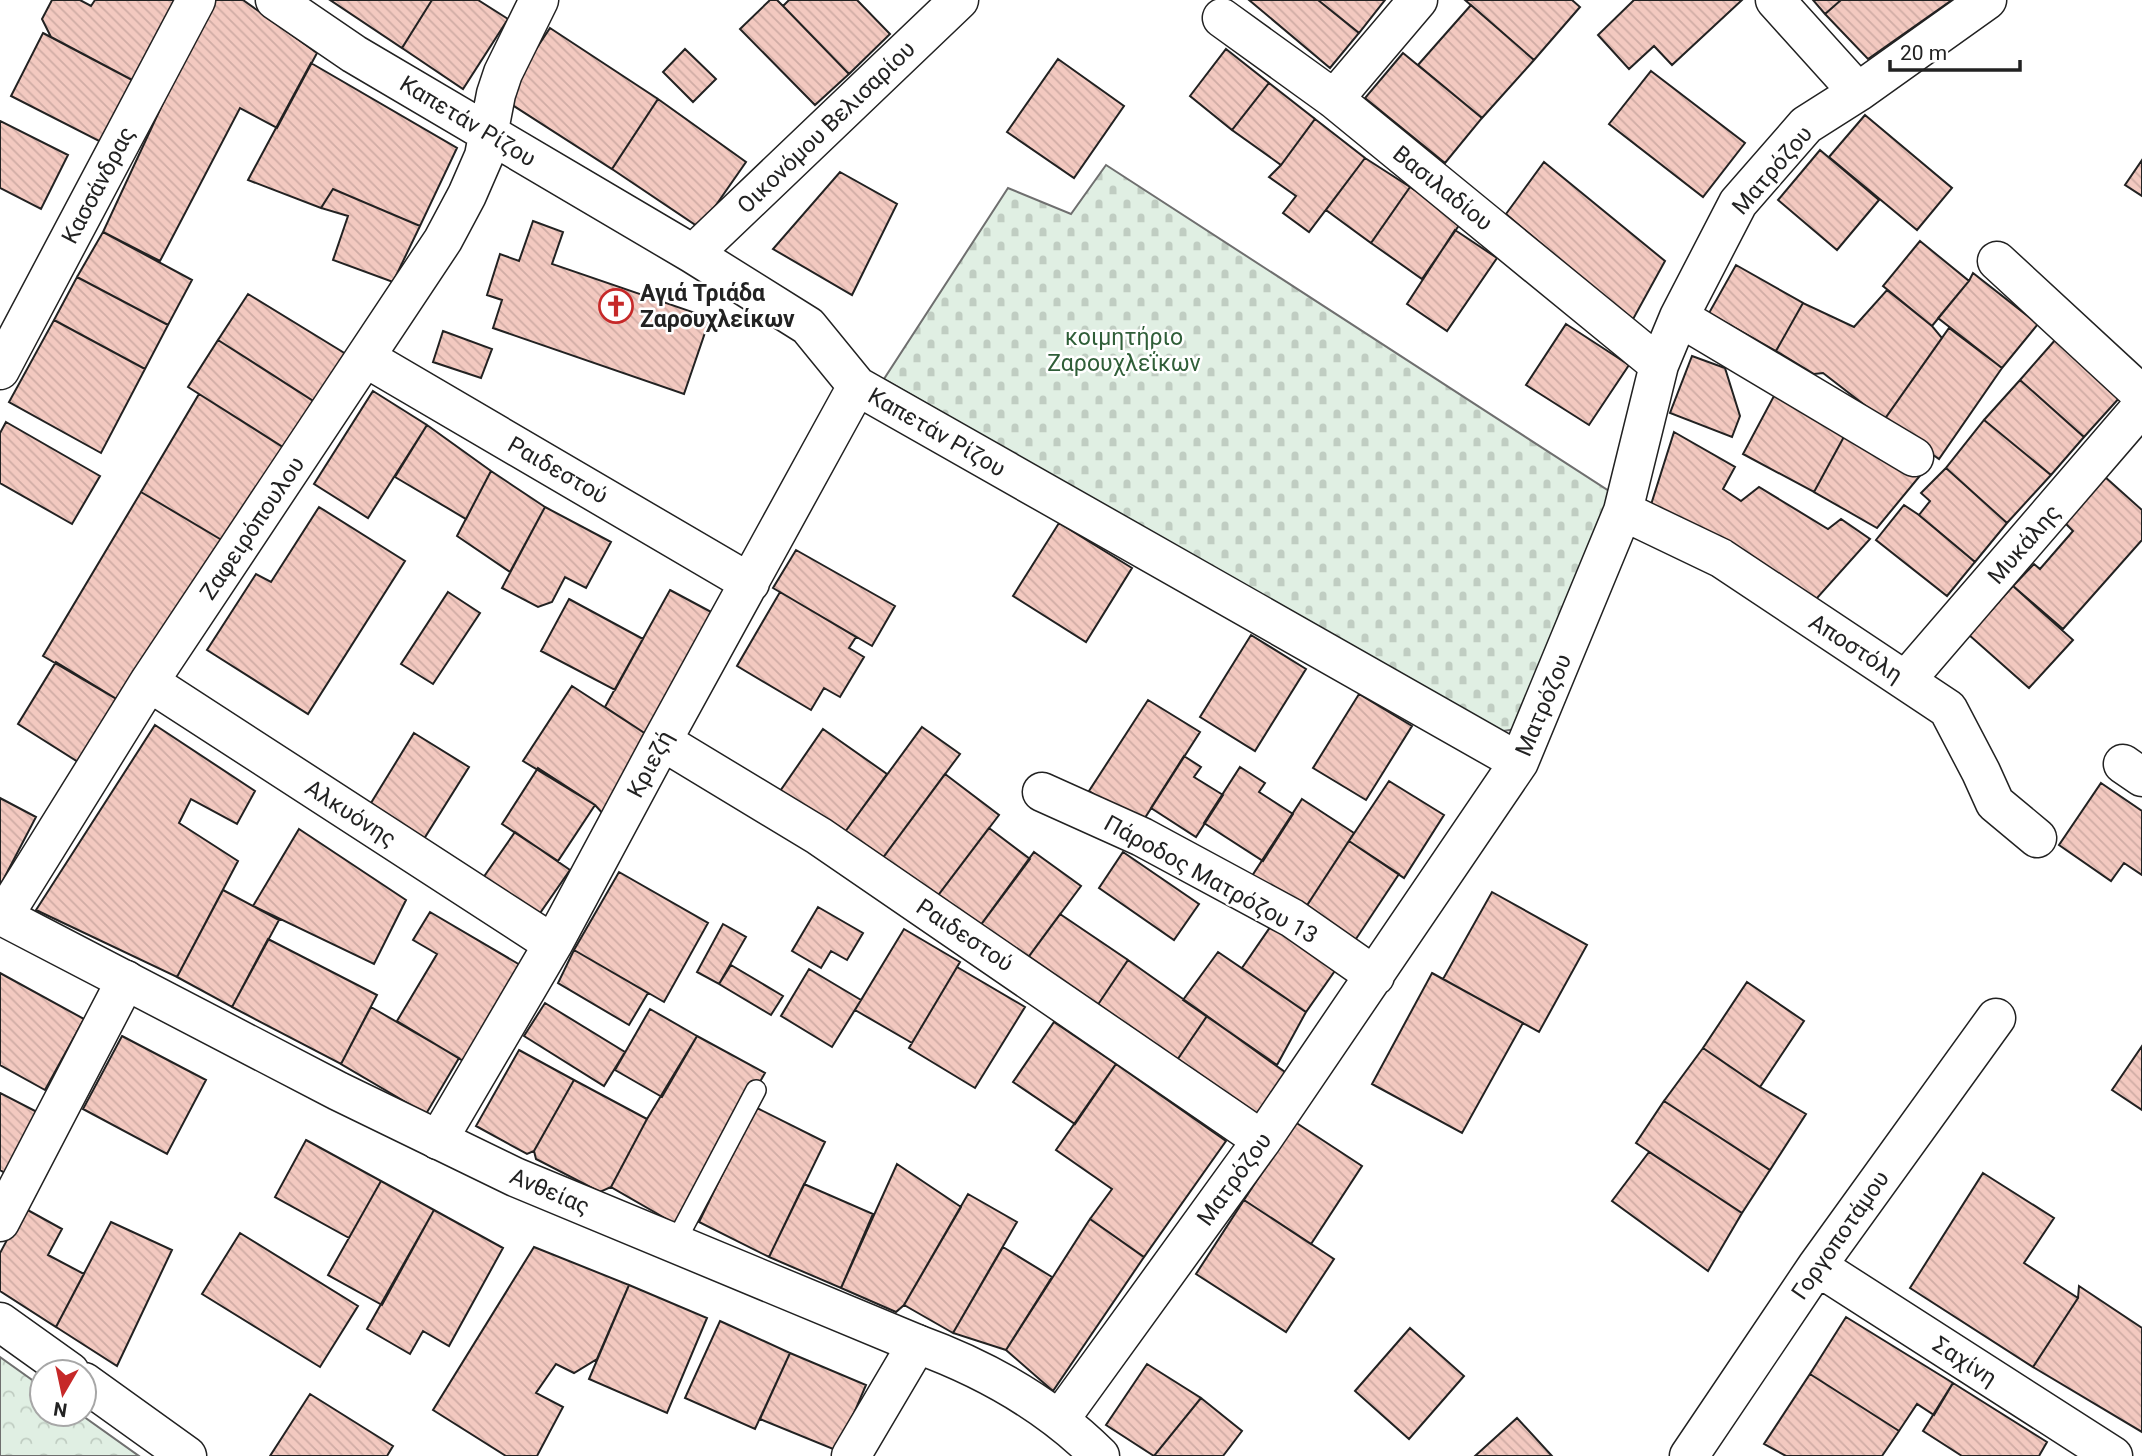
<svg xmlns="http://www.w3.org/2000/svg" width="2142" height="1456" viewBox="0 0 2142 1456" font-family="Roboto,sans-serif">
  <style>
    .cemetery { fill: url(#cemetery-stones); stroke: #6f6f6f; stroke-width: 2 }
    .park { fill: url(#park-crowns); stroke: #6f6f6f; stroke-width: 2 }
    .building { fill: url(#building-back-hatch); stroke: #222; stroke-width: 2 }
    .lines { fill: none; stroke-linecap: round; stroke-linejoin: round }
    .service-casing { stroke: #222; stroke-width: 22 }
    .minor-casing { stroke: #222; stroke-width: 41 }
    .secondary-casing { stroke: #222; stroke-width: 41 }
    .service { stroke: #fff; stroke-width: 19 }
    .minor { stroke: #fff; stroke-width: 38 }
    .secondary { stroke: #fff; stroke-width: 38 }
    .labels { text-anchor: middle; stroke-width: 5; stroke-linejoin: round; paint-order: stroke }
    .street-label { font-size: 23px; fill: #222; stroke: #fff }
    .poi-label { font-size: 23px; font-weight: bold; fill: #222; stroke: #fff; text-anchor: start }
    .park-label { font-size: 23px; fill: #2f5e38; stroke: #fff }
  </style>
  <defs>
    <pattern id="cemetery-stones" width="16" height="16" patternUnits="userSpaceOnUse" patternTransform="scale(1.75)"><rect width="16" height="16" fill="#e0efe3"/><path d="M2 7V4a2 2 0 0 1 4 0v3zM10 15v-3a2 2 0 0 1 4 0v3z" fill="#c0cdc2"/></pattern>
    <pattern id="park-crowns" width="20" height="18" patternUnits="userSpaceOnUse" patternTransform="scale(1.75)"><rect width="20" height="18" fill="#e0efe3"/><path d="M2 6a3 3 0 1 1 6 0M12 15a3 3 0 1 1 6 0" fill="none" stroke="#c0cdc2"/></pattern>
    <pattern id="building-back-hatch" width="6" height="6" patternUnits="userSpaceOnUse" patternTransform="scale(1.75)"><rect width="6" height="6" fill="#f3c9c0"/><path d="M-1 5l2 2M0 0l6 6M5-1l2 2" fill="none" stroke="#d0aca5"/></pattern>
  </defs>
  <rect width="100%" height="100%" fill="#fff"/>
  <!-- cemetery -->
  <path class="cemetery" d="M1106,165l506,328 -96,236 -19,3 -613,-353 124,-191 63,26z"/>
  <!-- park -->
  <path class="park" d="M0,1357l42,30v27h38l59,42h-139z"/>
  <!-- building -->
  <path class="building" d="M52,0h28l11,6 4,-6h83l-44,81 -83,-44 -9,-18z
    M211,0h32l74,53 -40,75 -37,-20 -80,153 -57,-29z
    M330,0h102l-30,48z
    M432,0h46l30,19 -45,70 -61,-41z
    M770,0h7l6,6 66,68 -34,31 -75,-76z
    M789,0h68l33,34 -41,40 -66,-68z
    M1249,0h69l41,33 -29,35z
    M1318,0h67l-26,33z
    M1465,0h107l8,7 -46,53z
    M1634,0h108l-70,65 -18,-19 -25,23 -31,-34z
    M1813,0h28l-16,14z
    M1841,0h111l-84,59 -43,-45z
    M1471,5l63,55 -52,58 -64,-53z
    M550,28l108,71 -46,70 -109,-70z
    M43,33l91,48 -33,61 -90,-46z
    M685,49l31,30 -23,23 -30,-30z
    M1226,49l43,34 -37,47 -42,-34z
    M1403,53l79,65 -37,45 -80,-65z
    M1058,59l66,47 -50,72 -67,-46z
    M311,63l146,85 -37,78 -87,-37 -12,19 -73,-28z
    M1651,71l94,72 -42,54 -94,-73z
    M1269,83l46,36 -34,46 -49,-35z
    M658,99l88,63 -46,66 -88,-59z
    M1865,115l87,73 -35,42 -88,-73z
    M1315,119l50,39 -56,74 -26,-19 13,-17 -27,-19 12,-12z
    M0,121l68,34 -27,54 -41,-21z
    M1820,150l59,50 -42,50 -59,-50z
    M1365,158l45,29 -39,56 -45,-33z
    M2142,160v36l-17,-11z
    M1544,162l121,99 -33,60 -126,-107z
    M840,172l57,32 -45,91 -79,-46z
    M1410,187l52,34 -40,58 -51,-36z
    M333,189l87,37 -27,56 -60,-22 15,-44 -27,-8z
    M533,221l30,11 -11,32 158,54 -26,76 -191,-66 9,-28 -15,-5 13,-41 19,7z
    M1455,230l42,28 -50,73 -40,-27z
    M103,232l89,48 -24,45 -91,-48z
    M1920,241l49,40 -37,45 -49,-40z
    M1736,265l67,38 -27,48 -67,-38z
    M1973,273l65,51 -36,44 -64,-50 31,-37z
    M77,277l91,48 -23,44 -91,-49z
    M1887,290l45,36 10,12 -58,82 -61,-47 -9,1 -38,-23 27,-48 51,24z
    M248,294l98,60 -31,48 -97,-62z
    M54,320l91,49 -44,84 -92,-51z
    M1566,324l63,41 -40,60 -63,-40z
    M1949,328l53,40 -63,91 -55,-39z
    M443,331l49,18 -11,29 -48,-16z
    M2056,339l65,57 -37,41 -64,-57z
    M218,340l97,62 -29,47 -98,-62z
    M1692,356l33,12 15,48 -8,21 -62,-24z
    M2020,380l64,57 -33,38 -67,-55z
    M373,391l54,34 -59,93 -54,-34z
    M199,394l87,55 -61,93 -84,-50z
    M1775,394l71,39 -32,59 -71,-38z
    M1984,420l67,55 -44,48 -61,-55z
    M6,422l94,54 -28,48 -72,-41v-50z
    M427,425l64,46 -25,48 -71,-42z
    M1674,432l61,35 -12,22 18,12 18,-14 69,42 13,-10 29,20 -61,68 -160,-96z
    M1846,433l77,39 -46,56 -63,-36z
    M1946,468l61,55 -32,39 -56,-47 11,-14 -9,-8z
    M491,471l54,36 -35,65 -53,-36z
    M2104,476l38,34v30l-79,89 -50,-43 21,-22 6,5 33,-38 -9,-9z
    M141,492l84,50 -107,158 -75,-44z
    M1904,505l15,10 56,47 -28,34 -71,-56z
    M319,507l86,54 -97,153 -101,-64 49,-76 15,8z
    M545,507l66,35 -25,46 -21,-11 -13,25 -14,5 -36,-19z
    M1059,523l73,45 -46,74 -73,-46z
    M796,550l99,56 -23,40 -99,-58z
    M2013,586l60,54 -44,48 -60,-53z
    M670,590l43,23 -67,121 -41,-27z
    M448,592l32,21 -47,71 -32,-20z
    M780,592l76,45 -7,11 15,9 -24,40 -16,-9 -13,22 -74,-44z
    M569,599l74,40 -28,51 -74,-39z
    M1251,635l55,34 -51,82 -55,-34z
    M56,662l62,38 -32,67 -68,-43z
    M572,686l74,48 -41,82 -10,-11 -72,-44z
    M1359,694l53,32 -46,74 -53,-32z
    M1148,700l52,32 -59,92 -52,-33z
    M155,725l100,66 -18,33 -46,-25 -12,24 59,38 -61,116 -141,-67z
    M922,727l38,27 -78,105 -37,-27z
    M823,729l64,45 -42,58 -69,-35z
    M414,733l55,34 -52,83 -54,-34z
    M1184,756l17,11 -7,10 29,18 -27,42 -45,-29z
    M1240,767l25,16 -6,9 34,22 -30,47 -59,-38z
    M538,768l57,37 -37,56 -56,-37z
    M945,774l54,41 -63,83 -54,-39z
    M1389,781l55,34 -40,63 -55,-37z
    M2101,783l41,28v64l-18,-12 -13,18 -52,-36z
    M0,798l36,19 -36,69z
    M1302,799l52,34 -52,80 -52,-34z
    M989,828l41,31 -53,71 -41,-32z
    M299,829l107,71 -32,64 -121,-58z
    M515,832l55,38 -39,56 -55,-38z
    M1349,841l50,33 -47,71 -50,-32z
    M1034,852l47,34 -57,77 -47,-33z
    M1123,852l76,52 -25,36 -75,-52z
    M619,872l89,51 -44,79 -90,-52z
    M223,890l56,30 -47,87 -55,-30z
    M1492,892l95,53 -48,87 -96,-53z
    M818,907l45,26 -16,27 -16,-9 -10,17 -29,-17z
    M430,912l97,57 -57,96 -73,-44 40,-67 -24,-14z
    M1060,914l68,46 -31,46 -73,-43z
    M1275,920l64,45 -33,47 -64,-44z
    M723,924l23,13 -27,47 -22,-12z
    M904,929l56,33 -48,81 -57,-33z
    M268,939l109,56 -36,69 -109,-57z
    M574,950l74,43 -19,32 -71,-42z
    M1218,952l88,60 -29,53 -94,-65z
    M1128,960l79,56 -36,53 -74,-63z
    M731,965l52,31 -12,19 -52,-31z
    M957,967l68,40 -50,81 -66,-40z
    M809,969l52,31 -29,47 -51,-31z
    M0,973l84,46 -39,71 -45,-25z
    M1432,973l91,50 -61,110 -90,-49z
    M1747,982l57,39 -44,66 -57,-39z
    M545,1003l80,49 -21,34 -80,-50z
    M371,1007l88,51 -33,56 -85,-50z
    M650,1009l47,27 -35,61 -47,-27z
    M1207,1016l85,61 -38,53 -83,-61z
    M1054,1022l62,42 -41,60 -62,-42z
    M122,1036l84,44 -39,74 -84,-45z
    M697,1036l68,37 -88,152 -66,-38 36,-68z
    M2142,1046v64l-30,-20z
    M1703,1048l57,39 46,27 -36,56 -106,-69z
    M519,1050l55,30 -40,71 -7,3 -51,-28z
    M1116,1064l110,77 -82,116 -54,-38 22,-30 -56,-39z
    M574,1080l73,39 -36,68 -11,5 -64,-33 -2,-8z
    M0,1093l39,20 -32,61 -7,-4z
    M1664,1101l106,69 -28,43 -106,-70z
    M755,1107l70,35 -56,115 -70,-35z
    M1295,1122l67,44 -51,78 -67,-44z
    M306,1140l75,41 -32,57 -74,-41z
    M1649,1152l93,61 -34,58 -96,-70z
    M897,1164l64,43 -57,98 -8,7 -55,-24z
    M1983,1173l71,45 -30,45 54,35 -45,69 -123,-79z
    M381,1181l53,29 -52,95 -54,-30z
    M804,1184l69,30 -32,74 -72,-31z
    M968,1194l49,28 -64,111 -49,-28z
    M1244,1200l90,59 -48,73 -90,-58z
    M24,1208l38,21 -14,26 36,19 -28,53 -56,-36v-38z
    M434,1210l69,38 -54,98 -26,-15 -13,23 -43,-25z
    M1090,1219l54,38 -91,134 -47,-41z
    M111,1222l61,28 -55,116 -61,-39z
    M240,1233l118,73 -38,61 -118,-73z
    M534,1247l95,38 -32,74 -23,14 -18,-9 -20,29 27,14 -26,49h-31l-73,-46z
    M1003,1247l49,30 -46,73 -53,-17z
    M629,1285l78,33 -40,95 -78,-34z
    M2079,1286l63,42v104l-109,-65 45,-69z
    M1846,1317l107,66 -19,32 -17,-11 -18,27 -89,-57z
    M720,1321l70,32 -35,76 -70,-31z
    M1410,1328l54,48 -55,63 -54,-48z
    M790,1353l76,32 -28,66 -78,-32z
    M1147,1364l54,34 -47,58 -48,-31z
    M1810,1374l89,57 -17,25h-96l-22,-12z
    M1953,1383l94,59 -8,14h-77l-39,-25z
    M310,1394l83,52 -6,10h-117z
    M1201,1398l41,33 -19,25h-69z
    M1517,1418l35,38h-77z"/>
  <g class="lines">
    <!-- service casing -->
    <g class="service-casing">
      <path id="service" d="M675,1243l81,-153"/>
    </g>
    <!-- minor casing -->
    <g class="minor-casing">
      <path id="minor" d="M275,0l79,54 339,200 115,72 49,60 662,376
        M1775,0l83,92
        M1222,18l112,81 325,266
        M1334,99l84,-99
        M693,254l266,-254
        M1997,261l145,134
        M1679,317l235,140
        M366,358l384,225
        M0,370l196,-370
        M1623,511l98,47 227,151 33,63 14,31 42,35
        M1906,680l236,-274
        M149,682l404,262
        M662,741l157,95 443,304
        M2123,764l19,13
        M1042,792l100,45 150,81 83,58
        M3,917l146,-235 294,-442 24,-45 17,-39 12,-62 7,-21 36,-73
        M438,1140l115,-196 109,-203 195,-355
        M0,1222l126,-242
        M1817,1266l296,190
        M0,1322l70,50
        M84,1382l103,74
        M1060,1419l202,-279 257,-378 104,-251 36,-146 20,-48 59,-114 68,-78 52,-33 129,-92
        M851,1456l66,-112
        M1689,1456l128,-190 179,-248"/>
    </g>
    <!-- secondary casing -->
    <g class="secondary-casing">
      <path id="secondary" d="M0,915l338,176 177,86 402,167c69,25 131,60 183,112"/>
    </g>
    <!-- service -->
    <use href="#service" class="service"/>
    <!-- minor -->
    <use href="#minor" class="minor"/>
    <!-- secondary -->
    <use href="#secondary" class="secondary"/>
  </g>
  <!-- icons -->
  <defs>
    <g id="church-ring" transform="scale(1.75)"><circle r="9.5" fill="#fff" stroke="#c62828" stroke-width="1.5"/><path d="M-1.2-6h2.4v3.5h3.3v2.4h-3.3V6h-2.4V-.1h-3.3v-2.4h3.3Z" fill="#c62828"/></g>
  </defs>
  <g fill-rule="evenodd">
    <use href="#church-ring" x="616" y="306"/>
  </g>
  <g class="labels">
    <!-- street labels -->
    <g class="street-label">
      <text transform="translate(468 121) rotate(31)" y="8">Καπετάν Ρίζου</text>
      <text transform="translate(826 127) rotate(-44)" y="8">Οικονόμου Βελισαρίου</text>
      <text transform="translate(1772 170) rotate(-49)" y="8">Ματρόζου</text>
      <text transform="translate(98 185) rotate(-62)" y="8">Κασσάνδρας</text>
      <text transform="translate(1443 188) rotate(39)" y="8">Βασιλαδίου</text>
      <text transform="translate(937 432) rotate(30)" y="8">Καπετάν Ρίζου</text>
      <text transform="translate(558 470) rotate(30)" y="8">Ραιδεστού</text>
      <text transform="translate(252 528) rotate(-56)" y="8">Ζαφειρόπουλου</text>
      <text transform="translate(2024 544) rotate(-49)" y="8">Μυκάλης</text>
      <text transform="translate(1856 648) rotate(33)" y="8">Αποστόλη</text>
      <text transform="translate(1543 705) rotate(-67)" y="8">Ματρόζου</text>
      <text transform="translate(650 764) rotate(-62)" y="8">Κριεζή</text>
      <text transform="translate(351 813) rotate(33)" y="8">Αλκυόνης</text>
      <text transform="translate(1211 879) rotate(29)" y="8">Πάροδος Ματρόζου 13</text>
      <text transform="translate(965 935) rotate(34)" y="8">Ραιδεστού</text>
      <text transform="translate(1234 1179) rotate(-54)" y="8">Ματρόζου</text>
      <text transform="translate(550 1191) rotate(23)" y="8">Ανθείας</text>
      <text transform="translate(1840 1235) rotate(-55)" y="8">Γοργοποτάμου</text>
      <text transform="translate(1965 1361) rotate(33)" y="8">Σαχίνη</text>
    </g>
    <!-- poi labels -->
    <g class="poi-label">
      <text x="640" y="301">Αγιά Τριάδα<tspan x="640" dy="26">Ζαρουχλείκων</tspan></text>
    </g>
    <!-- park labels -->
    <g class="park-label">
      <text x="1124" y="345">κοιμητήριο<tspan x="1124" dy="26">Ζαρουχλεΐκων</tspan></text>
    </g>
  </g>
  <!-- north arrow -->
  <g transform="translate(63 1393) rotate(189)"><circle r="33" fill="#ffffff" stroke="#a7a7a7" stroke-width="2"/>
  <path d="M0-5L12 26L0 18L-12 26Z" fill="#c62828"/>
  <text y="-10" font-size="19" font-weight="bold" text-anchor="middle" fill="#222222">N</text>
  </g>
  <!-- scale -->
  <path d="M1890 60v10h130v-10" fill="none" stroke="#222222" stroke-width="3.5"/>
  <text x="1900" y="60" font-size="21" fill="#222222" stroke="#ffffff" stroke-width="5" paint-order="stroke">20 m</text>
</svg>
